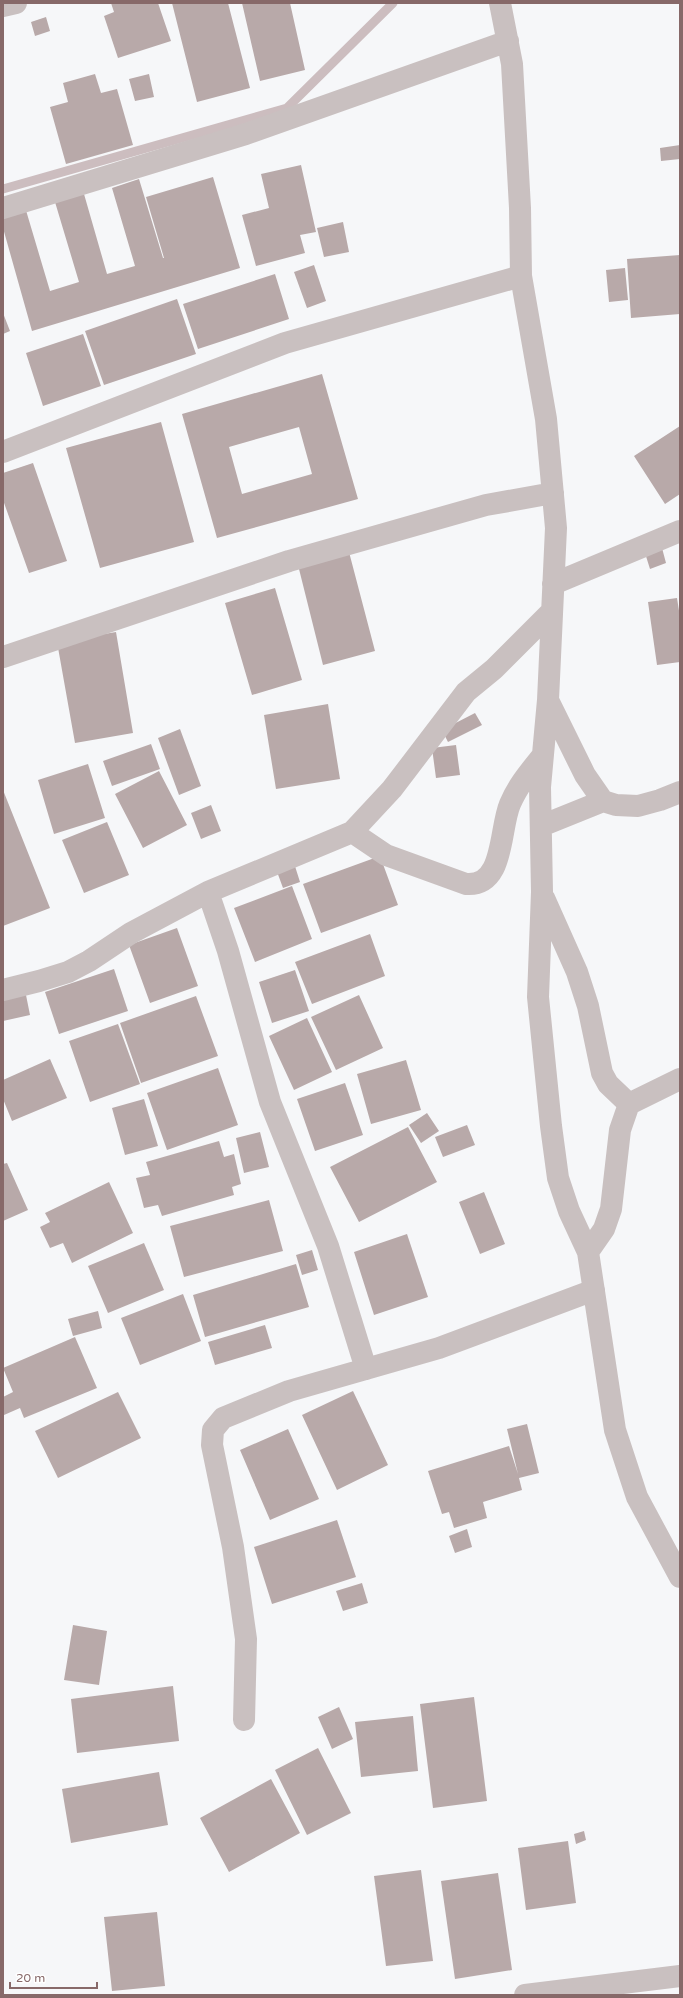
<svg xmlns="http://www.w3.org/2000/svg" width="683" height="1998" viewBox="0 0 683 1998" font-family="'Varela Round',sans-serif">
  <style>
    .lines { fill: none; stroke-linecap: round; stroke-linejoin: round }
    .stream { stroke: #ccbdbf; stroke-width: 9 }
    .building { fill: #b8a9a9; fill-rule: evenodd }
    .minor { stroke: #c9c0c0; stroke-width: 22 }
  </style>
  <rect width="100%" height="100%" fill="#f6f7f9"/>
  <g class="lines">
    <!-- stream -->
    <path class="stream" d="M3,189l284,-81 106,-105"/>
  </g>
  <!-- building -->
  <path class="building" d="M111,3h47l13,38 -53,17 -14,-42 10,-4z
    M172,3h56l22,85 -53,14z
    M242,3h48l15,67 -45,11z
    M46,17l4,14 -15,5 -4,-14z
    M95,74l6,19 16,-4 16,56 -67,19 -16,-57 18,-5 -5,-19z
    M149,74l5,23 -19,4 -6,-22z
    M680,145v14l-19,2 -1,-13z
    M301,165l15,67 -16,3 5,18 -49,13 -14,-51 27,-7 -8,-34z
    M213,177l27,91 -208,63 -29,-103v-14l22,-7 25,84 29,-9 -24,-80 29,-8 23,80 28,-8 -23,-78 27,-9 24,79h1l-18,-61z
    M343,222l6,30 -25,5 -7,-29z
    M680,255v59l-49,4 -4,-59z
    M314,265l12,36 -19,7 -13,-36z
    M625,268l3,32 -19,2 -3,-32z
    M275,274l14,45 -91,30 -15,-45z
    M177,299l19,55 -92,31 -19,-54z
    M3,313l7,18 -7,3z
    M83,334l18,52 -58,20 -17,-53z
    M322,374l36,125 -141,39 -35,-124zM299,427l13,47 -70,20 -13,-47z
    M161,422l33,120 -94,26 -34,-120z
    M680,426v68l-15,10 -31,-48z
    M33,463l34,98 -38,12 -26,-73v-27z
    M662,548l4,15 -16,6 -5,-16z
    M349,552l26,99 -52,14 -25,-100z
    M275,588l27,92 -50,15 -27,-92z
    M677,598l3,19v45l-23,3 -9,-63z
    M116,632l17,101 -58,10 -18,-101z
    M328,704l12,75 -64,10 -12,-74z
    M475,713l7,12 -34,17 -6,-12z
    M180,729l21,57 -22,9 -21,-57z
    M151,744l9,25 -48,17 -9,-25z
    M456,745l4,30 -24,3 -4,-30z
    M88,764l17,54 -51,16 -16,-54z
    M159,771l28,54 -44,23 -28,-54z
    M3,790l47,118 -47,18z
    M211,805l10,26 -20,8 -10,-26z
    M107,822l22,53 -45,18 -22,-53z
    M380,856l18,49 -77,28 -18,-49z
    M294,863l6,19 -17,6 -7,-19z
    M292,886l20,53 -57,23 -21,-54z
    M177,928l21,58 -48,17 -21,-58z
    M370,934l15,42 -73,28 -17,-42z
    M114,969l14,42 -69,23 -14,-42z
    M295,970l14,41 -37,12 -13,-41z
    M25,990l5,25 -27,6v-26z
    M359,995l24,53 -47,22 -25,-53z
    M196,996l22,60 -77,27 -21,-60z
    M307,1018l25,54 -38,18 -25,-54z
    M118,1024l22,60 -50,18 -21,-61z
    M50,1059l17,39 -55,23 -9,-22v-19z
    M406,1060l15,50 -50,14 -14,-50z
    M218,1068l20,57 -71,25 -20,-57z
    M345,1083l18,52 -48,16 -18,-52z
    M144,1099l14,47 -33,9 -13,-47z
    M427,1113l12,18 -18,12 -12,-18z
    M467,1125l8,20 -32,12 -8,-20z
    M408,1127l29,55 -78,40 -29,-55z
    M260,1132l9,35 -25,6 -8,-35z
    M219,1141l5,16 10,-3 7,30 -9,3 2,8 -72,21 -4,-11 -14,3 -8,-30 14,-3 -4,-13z
    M7,1163l21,47 -25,11v-57z
    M109,1182l24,51 -61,30 -9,-20 -13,5 -10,-21 10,-5 -5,-9z
    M484,1192l21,52 -25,10 -21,-52z
    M269,1200l14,51 -99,26 -14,-51z
    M407,1234l21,63 -54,18 -20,-63z
    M144,1243l20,47 -56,23 -20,-47z
    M312,1250l6,20 -16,5 -6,-20z
    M296,1264l13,43 -104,30 -12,-42z
    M183,1294l18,47 -61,24 -19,-47z
    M98,1311l4,17 -29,8 -5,-17z
    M265,1325l7,23 -57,17 -7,-23z
    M75,1337l22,51 -73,30 -4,-10 -16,7 -1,-18 10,-5 -10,-24z
    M353,1391l35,74 -51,25 -35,-75z
    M118,1392l23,46 -83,40 -23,-47z
    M527,1424l12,49 -20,5 3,12 -39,12 4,16 -33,10 -5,-16 -7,2 -14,-43 81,-25 9,28 -11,-45z
    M288,1429l31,70 -49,21 -30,-70z
    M337,1520l19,57 -84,27 -18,-57z
    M467,1529l5,18 -17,6 -6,-17z
    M362,1583l6,20 -25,8 -7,-20z
    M73,1625l34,6 -8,54 -35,-5z
    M173,1686l6,55 -102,12 -6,-54z
    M474,1697l13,104 -54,7 -13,-104z
    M339,1707l14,32 -21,10 -14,-32z
    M413,1716l5,55 -57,6 -6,-55z
    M318,1748l33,65 -44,22 -32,-65z
    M159,1772l9,53 -97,18 -9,-54z
    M271,1779l29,54 -71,39 -29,-54z
    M584,1831l2,9 -10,4 -2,-10z
    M568,1841l8,62 -50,7 -8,-62z
    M421,1870l12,91 -47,5 -12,-90z
    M498,1873l14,97 -57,9 -14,-98z
    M157,1912l8,74 -53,5 -8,-74z"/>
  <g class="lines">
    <!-- minor -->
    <path class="minor" d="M500,3l12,61 8,144 1,68 25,143 10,109 -8,172 -8,87 2,105 -4,105 13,129 7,52 11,33 19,41 27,178 22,67 43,80
      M3,6l13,-3
      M3,208l243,-74 262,-93
      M3,452l282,-109 236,-67
      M553,584l127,-53
      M3,657l286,-96 197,-56 67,-12
      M548,700l37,75 18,26 13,4 22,1 22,-6 20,-8
      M541,826l62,-25
      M352,832l34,23 80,29c39,3 33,-54 44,-80 8,-19 21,-34 33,-49
      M208,892l20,59 42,151 58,144 38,123
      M544,898l33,74 11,34 14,67 6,11 21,20
      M3,990l36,-9 29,-9 21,-11 42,-28 77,-41 144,-60 40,-43 74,-97 28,-23 58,-58
      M588,1252l16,-23 7,-20 9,-79 9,-26 51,-25
      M244,1720l2,-81 -13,-92 -21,-102 1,-15 10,-12 66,-27 150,-43 155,-58
      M525,1995l155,-19"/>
  </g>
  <!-- border -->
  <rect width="683" height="1998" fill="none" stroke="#876969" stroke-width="8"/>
  <!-- scale -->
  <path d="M10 1982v6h87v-6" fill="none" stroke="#876969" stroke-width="2"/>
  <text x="16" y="1982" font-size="12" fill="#876969" stroke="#ffffff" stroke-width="3" paint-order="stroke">20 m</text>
</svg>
